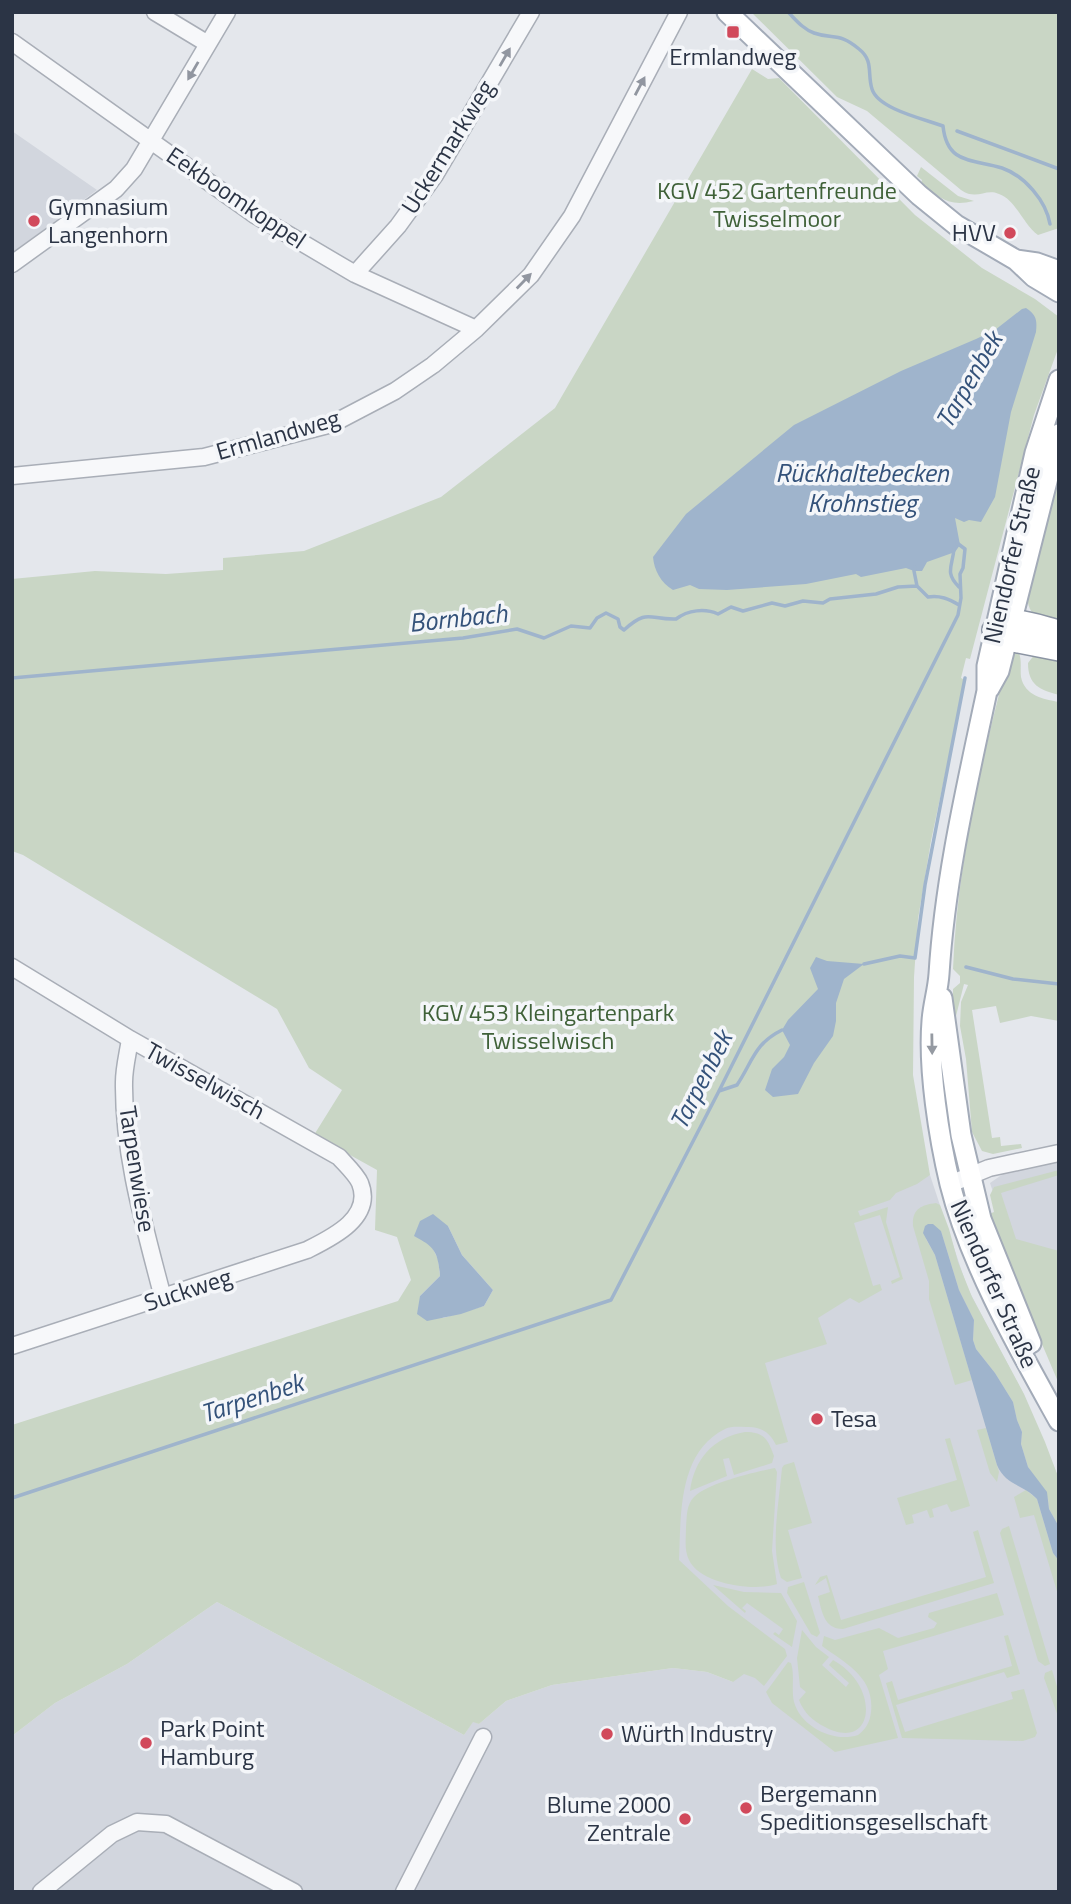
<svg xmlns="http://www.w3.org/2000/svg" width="1071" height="1904" viewBox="0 0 1071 1904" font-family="'Titillium Web',sans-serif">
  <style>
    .built { fill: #d2d6de }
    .green { fill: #c9d6c5; fill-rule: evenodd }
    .water { fill: #9fb4cc }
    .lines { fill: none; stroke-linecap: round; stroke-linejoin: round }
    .stream { stroke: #9fb4cc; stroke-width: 3.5 }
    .minor-casing { stroke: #a9aeb7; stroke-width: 19 }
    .major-casing { stroke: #a3abb8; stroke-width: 23 }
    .highway-casing { stroke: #8b94a3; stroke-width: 26 }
    .minor { stroke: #f7f8fa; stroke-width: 16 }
    .major { stroke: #fff; stroke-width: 19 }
    .highway { stroke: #fff; stroke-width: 23 }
    .oneway { fill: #9196a0 }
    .oneway2 { fill: #959aa2 }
    .poi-dot { fill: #d1495b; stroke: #f4f6f9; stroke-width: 2.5 }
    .labels { text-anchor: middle; stroke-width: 7; stroke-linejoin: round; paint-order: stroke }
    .poi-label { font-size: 24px; fill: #2b3445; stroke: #f4f6f9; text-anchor: start }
    .street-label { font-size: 24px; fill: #2b3445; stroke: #f4f6f9 }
    .park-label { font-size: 24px; fill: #3f6138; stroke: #f4f6f9 }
    .water-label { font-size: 26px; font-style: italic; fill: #34527a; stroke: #f4f6f9 }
  </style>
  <rect width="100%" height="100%" fill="#e4e7ec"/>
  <!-- built -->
  <path class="built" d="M12,131l85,59 -85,63z
    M1059,1159v105l-48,-18 -21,-63 13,-9z
    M930,1175l37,112 57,108 35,84v413h-1047v-156l43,-33 72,-39 90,-62 247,133 9,-14 6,3 27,-23 46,-16 121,-17 34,4 26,10 -56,-109 -6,-81 173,-284 26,-14z"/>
  <!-- green -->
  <path class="green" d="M751,12h308v216l-21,7c-15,-11 -22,-35 -39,-41 -14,-6 -22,7 -38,-4l-94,-79 -30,-14z
    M752,69l16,10 11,-1 136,137 67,53 53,31 24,18v29l-25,69 -64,244 -4,-1 -5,20 4,2 -34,161 -13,78 -4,58 -1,98 17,100 -13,9 -21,9 -6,7 -32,11 2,5 28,-9 -2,15 17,57 -11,5 -1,-3 9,-4 -20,-62 -26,8 19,63 7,-2 2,6 -23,13 -9,-5 -32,20 9,26 -62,19 23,79 -12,3c-6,-13 -16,-19 -30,-18 -7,0 -15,-1 -21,2 -47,23 -44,86 -46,131l49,46 57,43 2,7 -23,30 -9,-8 -11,-4 -11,8 -26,-10 -34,-4 -121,17 -46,16 -27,23 -6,-2 -9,13 -247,-133 -90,62 -72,39 -43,33v-311l386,-124 13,-21 -14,-43 -22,-7 2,-60 -63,-35 28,-45 -33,-22 -32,-59 -254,-154 -11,-4v-272l83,-8 71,3 57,-4v-12l81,-7 137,-54 114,-89zM448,1226l14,29 31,35 -9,16 -41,12 -23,-22 20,-20 -2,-17 -7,-14z
    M921,167l37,29 16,5c-26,6 -33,-3 -53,-17l1,-4 -5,-4z
    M1059,455v171c-19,-8 -31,-8 -32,-31z
    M1016,653h3c3,8 1,16 2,24 4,19 22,22 38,25v319l-28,-5 -31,7 -4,-17 -24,4 20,128 8,-1 1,9 20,-2 1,4 -29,6 -11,-3 -10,-19 -6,-73 -6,-33 1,-24 7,-17 -4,-1 -8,32h-3v-27l7,-6v-7l-7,-7c4,-101 27,-201 52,-298l5,-12z
    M1035,654l24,1v40c-19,-5 -31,-10 -31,-32z
    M1059,1170v5l-58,18 15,46 43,12v133l-57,-134 -13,-36 5,-2 -4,-17 4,-8z
    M936,1203l4,2 9,24 9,33 14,35 52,97 21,48 14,37v55l-1,-9 -9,-16 -1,-10 -20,-32 -7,-23 1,-12 -5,-12 -4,-18 -18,-29 -19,-24 -3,-9 1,-20 -15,-30 -18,-59 -15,8 9,16 37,125 -17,5 -26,-86v-18l-16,-55c-1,-17 8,-21 23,-23z
    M986,1428l13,44 -2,10 -7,-9 -13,-43z
    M745,1432c19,0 23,7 29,24l-2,7 -38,12 -5,-17 -6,1 4,17 -37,15c4,-31 23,-54 55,-59z
    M950,1438l20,68 -19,6 -4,-8 -15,5 2,8 -4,1 -3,-8 -15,5 2,8 -8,2 -9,-27 60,-18 -12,-41z
    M794,1462l18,61 -24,7 14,48 -15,4 -6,-4c-11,-33 -2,-75 1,-110l2,-3z
    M775,1468l2,4 -5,79 5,33c-23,8 -77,0 -88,-24 -5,-10 -3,-22 -3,-33 1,-10 0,-22 8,-30 14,-14 61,-25 81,-29z
    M1026,1490l11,9 16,54 6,8v37l-25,-83 -14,3 -6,-21z
    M1009,1526l41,138 -5,2 -7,-5 -38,-128 2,-4z
    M978,1530l16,53 -151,46c-19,0 -21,-17 -25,-33l12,-4 -4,-14 -11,7 5,-8 7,-2 14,45 145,-43 -13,-45z
    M804,1582l16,51 -3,4 -6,-3 -24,-41 1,-6z
    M713,1585l31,7 37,1 16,28 -5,26 -19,-13 2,-2 4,3 4,-6 -36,-26 -5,5 4,3 -1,2z
    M997,1593l7,22 -121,36 5,18 -9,6 19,63 -63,14 -63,-49 -6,-11 22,-30 3,1c4,12 0,26 3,39 7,25 40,41 64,33 8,-6 12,-13 13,-23 4,-35 -26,-49 -49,-66l2,-10 11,4 44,-12 19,10 36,-10 3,-5 -9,-6 1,-4z
    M802,1630l14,17 13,10 -7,8 24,22 3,-4 -20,-18 4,-5c49,27 41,93 -8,67 -12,-6 -21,-14 -26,-27l7,-8 -6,-5 -3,-29z
    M1008,1635l12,39 -13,4 -3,-6 -108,33 9,27 108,-33 -2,-7 13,-3 13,44 -2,4 -12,4 -121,-3 -16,-55 6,-2 6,19 114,-34 -8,-30z
    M1052,1670l7,23v26l-15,-41 1,-5z"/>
  <!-- water -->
  <path class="water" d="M1026,308c11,7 11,13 10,24l-25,80 -16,85 -14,25 -12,-2 -5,2 -9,-4 5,27 -5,7 -28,10 -5,9h-8l-8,-3 -45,9 -5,-3 -50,10 -79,6 -28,-1 -9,-4 -17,5c-12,-7 -19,-20 -20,-33l33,-43 108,-89 107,-54 75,-32 19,-9 27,-21z
    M816,957l11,4 37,3 -20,15 -8,24v18l-3,15 -19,27 -16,31 -25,3 -8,-7 7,-21 12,-12 6,-12 -8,-15 6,-10 30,-31 -8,-21z
    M433,1214l15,12 14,29 31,35 -9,16 -23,8 -34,7 -10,-7 3,-18 20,-20c-2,-24 -5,-29 -26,-40l6,-15z
    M928,1224h5l8,7 18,59 15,30 -1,20 3,9 19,24 18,29 4,18 5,12 -1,12 7,23 19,25 2,17 9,16 1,36 -6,-8 -16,-54c-13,-14 -32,-14 -40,-34l-62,-210 -12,-22 2,-7z"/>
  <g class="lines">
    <!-- stream -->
    <path class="stream" d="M788,12c8,8 15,17 26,21 20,7 25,-1 45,16 15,12 8,24 13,40 6,20 52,30 71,37 4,39 30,33 59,42 23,8 44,33 48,56
      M957,131l102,38
      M954,548c-1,18 -10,24 5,39
      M917,586l11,11c12,-2 21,2 31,8
      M12,678l451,-40 54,-9 27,9 27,-12 19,2 7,-10 9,-5 12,6 2,8 4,3c24,-22 25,-10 52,-11 12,-9 29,-11 42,-5l13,-7 12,4 29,-8 13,3 18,-5 20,2 7,-4 46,-5 22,-7 19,-1 -3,-15 1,-4
      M915,958l10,-73 40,-207
      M864,964l36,-8 15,2
      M966,967l47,12 46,5
      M719,1091l18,-6c16,-24 17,-41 45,-55
      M12,1498l599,-198 108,-209 239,-476 3,-17 -1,-24 3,-6 2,-19 -8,-6"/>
    <!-- minor casing -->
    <g class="minor-casing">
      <path id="minor" d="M155,12l53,32
        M12,42l243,173 100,59 121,55
        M12,264l104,-75 18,-20 93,-157
        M355,274l43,-48 37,-51 96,-163
        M12,476l192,-19 128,-33 63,-33 38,-26 43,-36 55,-54 41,-59 107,-204
        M12,967l118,72 209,118c6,7 17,17 21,26 14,35 -29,55 -53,67l-295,96
        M130,1039c-2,14 -6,29 -6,43 -1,73 21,146 39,216
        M950,1184l39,-16 70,-15
        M41,1892l71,-58 25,-12 29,2 128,68
        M404,1892l79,-155"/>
    </g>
    <!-- major casing -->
    <g class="major-casing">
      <path id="major" d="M727,12l192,183 37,30 60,35 18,17 25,15
        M1016,260l21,3 22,8
        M1059,380l-24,73 -48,213v25c-20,94 -42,187 -48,283 -1,16 -6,31 -7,47 -4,48 7,117 18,163 20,80 69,165 109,237
        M989,689l10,-18 60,-237
        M942,998l19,137 20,84 50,124"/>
    </g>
    <!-- highway casing -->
    <g class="highway-casing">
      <path id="highway" d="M1059,632c-18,-4 -52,-19 -65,-2l14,9 51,10"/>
    </g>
    <!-- minor -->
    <use href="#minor" class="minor"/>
    <!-- major -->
    <use href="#major" class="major"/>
    <!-- highway -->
    <use href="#highway" class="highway"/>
  </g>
  <!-- one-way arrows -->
  <defs><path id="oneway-solid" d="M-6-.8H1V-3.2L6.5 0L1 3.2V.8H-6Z" transform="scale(1.75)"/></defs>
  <g class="oneway">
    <use href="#oneway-solid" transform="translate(505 57) rotate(-60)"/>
    <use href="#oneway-solid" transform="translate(193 71) rotate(120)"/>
    <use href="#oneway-solid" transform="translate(640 86) rotate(-62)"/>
    <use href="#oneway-solid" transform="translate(524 281) rotate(-46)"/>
  </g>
  <use class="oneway2" href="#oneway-solid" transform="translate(932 1044) rotate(89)"/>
  <!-- markers -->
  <g class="poi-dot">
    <rect x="726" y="25" width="14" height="14" rx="3.5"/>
    <circle cx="34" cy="221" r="7"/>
    <circle cx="1010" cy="233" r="7"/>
    <circle cx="817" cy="1419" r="7"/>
    <circle cx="607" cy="1734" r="7"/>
    <circle cx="146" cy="1743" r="7"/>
    <circle cx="746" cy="1808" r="7"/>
    <circle cx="685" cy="1819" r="7"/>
  </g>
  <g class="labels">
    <!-- poi labels -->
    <g class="poi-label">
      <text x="733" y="65" text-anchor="middle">Ermlandweg</text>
      <text x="48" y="215">Gymnasium<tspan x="48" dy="28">Langenhorn</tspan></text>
      <text x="996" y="241" text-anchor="end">HVV</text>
      <text x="831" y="1427">Tesa</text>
      <text x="160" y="1737">Park Point<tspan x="160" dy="28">Hamburg</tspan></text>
      <text x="621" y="1742">Würth Industry</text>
      <text x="760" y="1802">Bergemann<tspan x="760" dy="28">Speditionsgesellschaft</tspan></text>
      <text x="671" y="1813" text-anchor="end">Blume 2000<tspan x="671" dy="28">Zentrale</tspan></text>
    </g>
    <!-- street labels -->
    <g class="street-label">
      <text transform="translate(448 147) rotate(-58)" y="8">Uckermarkweg</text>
      <text transform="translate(236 198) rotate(34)" y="8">Eekboomkoppel</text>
      <text transform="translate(278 435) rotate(-16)" y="8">Ermlandweg</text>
      <text transform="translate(1012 555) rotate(-77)" y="8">Niendorfer Straße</text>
      <text transform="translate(205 1081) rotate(29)" y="8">Twisselwisch</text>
      <text transform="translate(137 1169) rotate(81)" y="8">Tarpenwiese</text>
      <text transform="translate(994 1284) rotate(66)" y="8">Niendorfer Straße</text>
      <text transform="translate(188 1290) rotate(-18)" y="8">Suckweg</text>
    </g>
    <!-- park labels -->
    <g class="park-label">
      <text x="777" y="199">KGV 452 Gartenfreunde<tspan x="777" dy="28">Twisselmoor</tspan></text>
      <text x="548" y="1021">KGV 453 Kleingartenpark<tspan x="548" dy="28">Twisselwisch</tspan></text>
    </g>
    <!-- water labels -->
    <g class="water-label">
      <text transform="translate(969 380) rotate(-60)" y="9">Tarpenbek</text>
      <text x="862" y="482">Rückhaltebecken<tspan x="862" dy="30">Krohnstieg</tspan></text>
      <text transform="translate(458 618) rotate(-6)" y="9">Bornbach</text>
      <text transform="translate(701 1080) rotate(-63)" y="9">Tarpenbek</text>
      <text transform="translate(252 1398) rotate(-18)" y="9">Tarpenbek</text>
    </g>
  </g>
  <!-- border -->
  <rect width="1071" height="1904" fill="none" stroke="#2b3445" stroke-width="28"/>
</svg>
